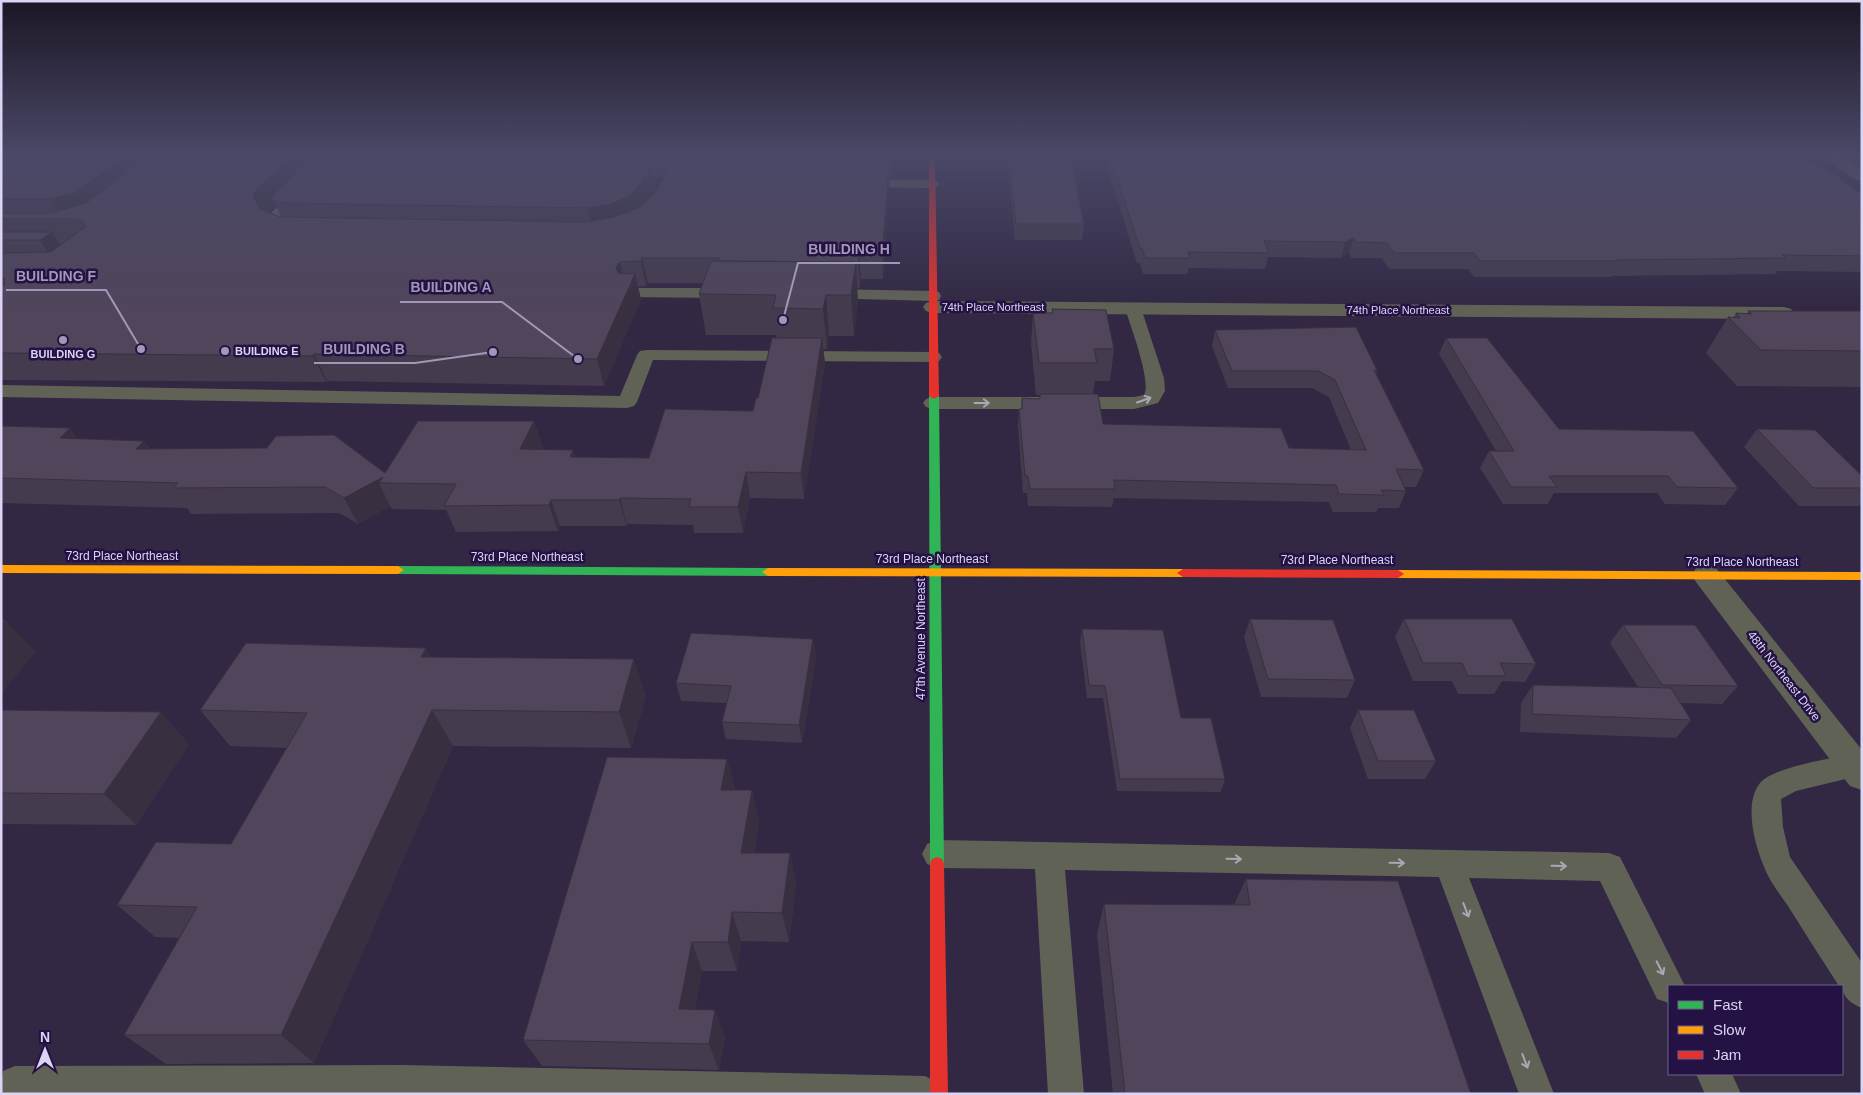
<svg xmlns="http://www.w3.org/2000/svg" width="1863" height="1095" viewBox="0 0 1863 1095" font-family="Helvetica,sans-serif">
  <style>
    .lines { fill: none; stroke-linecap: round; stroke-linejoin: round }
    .lane { fill: #616256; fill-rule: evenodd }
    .street { fill: #616256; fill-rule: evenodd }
    .fast { fill: #30b455; fill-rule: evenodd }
    .slow { fill: #ff9f0a; fill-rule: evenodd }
    .jam { fill: #e5322d; fill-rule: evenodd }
    .wall { fill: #453b4e; fill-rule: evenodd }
    .shaded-wall { fill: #383040 }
    .building { fill: #50455b; stroke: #383040 }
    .oneway { stroke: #aaa6b5 }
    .poi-dot { fill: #a098b6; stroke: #251244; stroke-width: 2 }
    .labels { text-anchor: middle; stroke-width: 5; stroke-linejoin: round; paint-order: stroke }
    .far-street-label { font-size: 11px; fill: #dbd4f4; stroke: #251244 }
    .far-poi-label { font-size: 11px; font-weight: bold; fill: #dbd4f4; stroke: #251244; text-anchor: start }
    .street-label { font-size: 12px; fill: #dbd4f4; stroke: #251244 }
    .leader { fill: none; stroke: #a098b6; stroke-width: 2 }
    .callout-dot { fill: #a098b6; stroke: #251244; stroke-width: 2 }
    .callout-label { font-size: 14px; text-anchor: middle; font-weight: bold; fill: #a098b6; stroke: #251244; stroke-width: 5; stroke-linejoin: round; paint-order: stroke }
  </style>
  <rect width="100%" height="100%" fill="#322844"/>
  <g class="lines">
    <!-- lane -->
    <path class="lane" d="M329,154h14l-62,66 2,5 14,5 3,3 -3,3 -5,2 -20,-7 -6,-12 2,-3z
      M858,180h74l5,1 2,3 -2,3 -5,1 -79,-1 -2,-3 2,-3z
      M632,288h97l6,1 2,4 -2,4 -6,1 -103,-1 -2,-4 2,-4z
      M828,289l105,2 6,1 2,4 -2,4 -6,1 -111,-3 -2,-4 2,-4z
      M1133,303l6,1 2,4 23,70 1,13 -7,12 -24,6h-201l-7,-2 -3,-4 3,-4 7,-2h201l10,-2c8,-13 -14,-70 -19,-87l2,-4z
      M646,350l287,2 6,1 3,4 -3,4 -6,1 -280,-2 -16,42 -3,4 -7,2 -626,-11v-12l619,11 17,-41 3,-4z
      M1854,754l8,3v18l-66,16 -15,8 2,28 7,30 72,106v45c-10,-4 -19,-10 -20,-22h-3c-17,-26 -34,-53 -51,-80 -9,-13 -20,-27 -25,-42 -9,-22 -19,-61 -3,-81 13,-16 73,-25 94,-29z
      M937,840l672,13 11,4 65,129h-16v17l-12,-4 -57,-118 -131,-3 85,216h-35l-80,-217 -374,-7 19,224h-36l-13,-225 -98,-1 -10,-4 -5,-10 5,-10z
      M401,1065l524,11 12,6 5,12h-940l-1,-2 2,-21 12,-5z
      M1696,1074h36l9,20h-36z"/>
    <!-- street -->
    <path class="street" d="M1347,154h137l-2,3 -6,2h-121l-6,-2z
      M1820,154h20l22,14v13l-6,-1z
      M933,301l851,6 7,2 3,4 -3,4 -7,2 -851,-6 -7,-2 -3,-4 3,-4z
      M1706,565l10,3 146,182v40l-12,-4 -154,-204 -4,-7 4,-7z"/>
    <!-- fast -->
    <path class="fast" d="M934,393l5,3 5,468 -2,5 -5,2 -5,-2 -2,-5 -1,-468z
      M398,566l370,2 6,4 -6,4 -370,-2 -6,-4z"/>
    <!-- slow -->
    <path class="slow" d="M1,565l397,1 6,4 -6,4 -397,-1z
      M768,568l415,1 6,4 -6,4 -415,-1 -6,-4z
      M1398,570l464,2v8l-464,-2 -6,-4z"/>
    <!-- jam -->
    <path class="jam" d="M929,154h6l4,242 -5,3 -5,-3z
      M1183,569l215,1 6,4 -6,4 -215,-1 -6,-4z
      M937,857l5,2 2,5 4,230h-18v-230l2,-5z"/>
  </g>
  <!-- wall -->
  <path class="wall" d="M1,154h891l-2,24h-1v12l-6,89h-22l-1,9h-3l1,14 -4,34h-25l-2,13h-4l2,14 -21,136 -54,-1 -7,35h-49l-1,-8 -66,-1v2h-67l-2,5 -102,1 -10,-22 -54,-1 -2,-3 -32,18 -19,-11 -148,1 -4,-6 -186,-5v-77l77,13 66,2 6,8 235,24 149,-52 9,26 -2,3h32l2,7 74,1 104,-47 5,-13 19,-60 -1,-3h-70l-7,-41 4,-11h-55l-2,3 -8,1 3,12 -37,87 -277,-5 -1,1 -325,-2zM654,177h10l-8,15 -3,2 3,-5zM276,205l5,12 -12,-5z
    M1007,154h77l-14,4 14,66 -2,16h-67z
    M1103,154h204l3,5h278l-6,-5h215l14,10 51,30v78l-85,-1 -2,3 -164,2v1h-137l-6,-8h-79l-7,-11h-31l-2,-5 -8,5 -73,-1 -3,12 -76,-1 -2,6h-44l-3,-11h-3z
    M1052,309l62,40 -4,32h-15l-2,13 10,30 186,24 62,2 -22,-53 -17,-9h-84l-16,-42 3,-16 162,40 -1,4 48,96 -8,17h-11l1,4 -7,17h-21l-2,4h-43l-4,-10 -215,-4 -2,9 -84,-1 -1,-13h-4l-5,-67 1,-17h2l1,-11 17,1 1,-4h-4l-5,-51 2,-31h19z
    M1748,311h114v76l-125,-1 -31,-33 22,-36 5,1 3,-5 11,1z
    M1446,338l113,91 179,59 -13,17 -60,-1 -8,-11h-103l-6,11h-45l-23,-36 9,-17h7l-57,-97z
    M1757,429l105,47v27l-3,3h-60l-55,-59z
    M1250,619l105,61 -8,18 -86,-1 -17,-60z
    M1404,619l132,45 -11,18 -23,-1 -8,13h-36l-6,-13h-39l-18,-44z
    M1623,625l115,61 -16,18 -42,-1 11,17 -15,18 -156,-6 1,-29 12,-18 105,2 -28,-44z
    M1082,629l99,89 44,61 -4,13 -104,-1 -14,-93h-16l-7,-56z
    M813,639l3,18 -14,86 -76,-4 -4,-17 4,-19 -45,-2 -5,-18z
    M431,657l215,39 -15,52 -178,-2 -139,317 -148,1 -42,-29 55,-97 -24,-1 -38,-32 114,-61 56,-96 -57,-2 -30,-36z
    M1,710l188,34 -53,81 -133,-1 -2,-1z
    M1358,710l78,51 -11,18h-57l-18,-51z
    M727,759l8,31h17l7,32 -5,31h36l6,31 -7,58 -48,-1 -4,30h-35l-7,38 30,28 -6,33 -177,-4 -19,-26z
    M1246,879l225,215h-358l-16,-160 7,-30 130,1z"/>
  <!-- shaded-wall -->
  <path class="shaded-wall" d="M129,154h43l-96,65h-14l-12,-20z
    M294,154h33l-54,46 3,5 -10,10 -2,5 -11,-24 2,-5z
    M413,154h10l6,16z
    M890,154h2l-2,24z
    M1067,154h17l-18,5z
    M651,166l5,23 -11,19 -52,24 -6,-24z
    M889,166v24l-6,89 -1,-24z
    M52,232l16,25 -12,8 -16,-25z
    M1354,238l-5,15 -8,5 4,-16z
    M859,254l2,25 -1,9 -2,-25z
    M642,258l6,25 -2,3 -5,-25z
    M620,262l6,25 -4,5 -6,-25z
    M856,262l2,40 -4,34 -3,-41z
    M635,274l6,25 -37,87 -7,-27z
    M826,295l3,41 -2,13 -4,-40z
    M822,338l3,25 -21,136 -3,-26z
    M314,354l13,27 -1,1 -13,-26z
    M534,421l9,26 -14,28 -9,-26z
    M70,428l19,26 -29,-16z
    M144,441l18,26 -26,-18z
    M573,450l8,26 -11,-19z
    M746,472l4,26 -7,35 -5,-26z
    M383,477l-4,6 11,23 -32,18 -14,-26z
    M620,498l7,26v2l-8,-26z
    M551,500l9,26 -2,5 -9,-26z
    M5,620l31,32 -35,42v-70z
    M813,639l3,18 -14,86 -3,-18z
    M426,648l20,36 -25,-27z
    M634,659l12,37 -15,52 -12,-36z
    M432,710l21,36 -139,317 -33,-28z
    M161,712l28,32 -53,81 -32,-31z
    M727,759l8,32 -14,-1z
    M752,790l7,32 -10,61 -8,-30z
    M790,853l6,31 -7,58 -7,-29z
    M732,912l9,29 -4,30 -9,-29z
    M692,942l10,29 -12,65 -11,-27z
    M715,1010l10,27 -6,33 -10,-26z"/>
  <!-- building -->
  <path class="building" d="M1,154h128l-55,39 -24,6h-49z
    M151,154h143l-39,37 -2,5 7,13 20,8 307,5 31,-6 22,-9 16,-15 14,-26h219l-7,89 -23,-1 -1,9h-2v-1l-138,-1 1,-3h-77l-1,3 -21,1 -4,5 2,6 17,1 -38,85 -283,-5 -1,2 -312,-3v-66l4,-3 -1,-6h-3v-25l50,-1 34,-25 -2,-5 -7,-3h-75v-6h50l35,-10z
    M313,154h100l3,4 235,8 -10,18 -13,13 -17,7 -24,4 -304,-5 -10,-3 -1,-3z
    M721,154h169v1z
    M1009,154h61l14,70h-68z
    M1109,154h198l3,5h301l-6,-5h192l14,10h5l21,12 25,18v62l-80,-1 4,3 -169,2 2,1h-139l-6,-8h-80l-7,-10 -31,-1 -2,-4 -9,4 -81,-1 5,12 -81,-1 2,6h-45l-3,-10h-2z
    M1,232h51l-12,8h-39z
    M711,261l145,1 -5,33h-25l-3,14 -50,-1 3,-13 -77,-1z
    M1052,309l54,1 8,39h-20l3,14h-58l-6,-50h20z
    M1748,311h114v40l-101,-1 -33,-33 12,1 -4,-5 16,1z
    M1356,327l21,43h-3l50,100 -28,-1 10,22 -25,-1 3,5 -45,-1 -3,-9 -222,-5 1,9h-85l-2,-13h-3l-6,-67h3v-11l18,1v-5h58l5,30 178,4 8,20 77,2 -31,-70 -17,-9h-86l-17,-41z
    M772,338h50l-21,135 -55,-1 -8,35h-49l2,-8 -71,-1 -1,2h-68l-2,5 -105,1 12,-22 -77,-1 4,-6 -39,21 -19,-11 -152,1 5,-5 -177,-5v-52l69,2 -10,10 84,3 -8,8 131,-1 9,-12 58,-1 51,38 33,-52h116l-14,28 53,1 -3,7 79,1 16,-49 88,2 3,-13h2z
    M1446,338h41l72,91 134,2 45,57 -61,-1 -9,-11h-119l8,11h-46l-22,-36h25z
    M1757,429l58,1 47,46v12h-49z
    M1250,619l83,1 22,60 -87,-1z
    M1404,619h108l24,45 -36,-1 6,13h-38l-6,-13h-39z
    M1,620h4l-4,4z
    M1623,625h72l43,61 -76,-1z
    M1082,629l81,1 18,88h30l14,61h-105l-15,-93 -16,-1z
    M691,633l122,6 -14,86 -77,-3 9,-36 -55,-3z
    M246,643l180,5 -5,9 213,2 -15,53 -187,-2 -151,325h-157l73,-128 -80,-2 39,-63 75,2 76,-131 -107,-3z
    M1533,685l138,3 20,32 -159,-6z
    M1,710l160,2 -57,82 -103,-1z
    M1358,710h56l22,51h-58z
    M607,757l120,2 -6,31h31l-11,63h49l-8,60 -50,-1 -4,30h-36l-13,67 36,1 -6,34 -186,-4z
    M1246,879l152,2 73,213h-346l-21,-190 146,1z"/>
  <!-- one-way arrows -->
  <defs><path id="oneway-shaft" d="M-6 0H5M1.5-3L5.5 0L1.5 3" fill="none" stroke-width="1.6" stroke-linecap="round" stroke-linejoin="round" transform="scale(1.25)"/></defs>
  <g class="oneway">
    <use href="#oneway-shaft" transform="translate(1144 400) rotate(-19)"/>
    <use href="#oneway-shaft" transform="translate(982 403)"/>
    <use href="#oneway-shaft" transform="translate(1234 859) rotate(1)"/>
    <use href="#oneway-shaft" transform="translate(1397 863) rotate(1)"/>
    <use href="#oneway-shaft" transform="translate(1559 866) rotate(1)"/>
    <use href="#oneway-shaft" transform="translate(1466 910) rotate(69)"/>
    <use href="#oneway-shaft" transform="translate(1660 968) rotate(63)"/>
    <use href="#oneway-shaft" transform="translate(1525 1061) rotate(69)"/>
  </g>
  <!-- sky -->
  <linearGradient id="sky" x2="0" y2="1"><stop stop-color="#1c1625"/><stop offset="0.5" stop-color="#494867"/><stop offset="1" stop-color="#494867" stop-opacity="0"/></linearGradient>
  <rect width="1863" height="308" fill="url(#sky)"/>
  <!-- markers -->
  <g class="poi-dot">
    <circle cx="63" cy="340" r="5"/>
    <circle cx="225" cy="351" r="5"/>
  </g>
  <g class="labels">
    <!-- far-street labels -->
    <g class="far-street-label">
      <text x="993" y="311">74th Place Northeast</text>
      <text x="1398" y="314">74th Place Northeast</text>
    </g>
    <!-- far-poi labels -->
    <g class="far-poi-label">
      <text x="235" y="355">BUILDING E</text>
      <text x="63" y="358" text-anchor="middle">BUILDING G</text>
    </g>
    <!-- street labels -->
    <g class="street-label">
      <text x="122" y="560">73rd Place Northeast</text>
      <text x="527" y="561">73rd Place Northeast</text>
      <text x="932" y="563">73rd Place Northeast</text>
      <text x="1337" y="564">73rd Place Northeast</text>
      <text x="1742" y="566">73rd Place Northeast</text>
      <text transform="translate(921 639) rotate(-90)" y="4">47th Avenue Northeast</text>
      <text transform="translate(1784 676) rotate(52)" y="4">48th Northeast Drive</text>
    </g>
  </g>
  <!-- callouts -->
  <path class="leader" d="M783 320L798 263H900M141 349L106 290H6M578 359L502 302H400M493 352L415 363H314"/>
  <g class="callout-dot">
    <circle cx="783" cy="320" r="5"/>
    <circle cx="141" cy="349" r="5"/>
    <circle cx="578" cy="359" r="5"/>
    <circle cx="493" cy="352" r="5"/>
  </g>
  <g class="callout-label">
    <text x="849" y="254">BUILDING H</text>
    <text x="56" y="281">BUILDING F</text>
    <text x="451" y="292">BUILDING A</text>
    <text x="364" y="354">BUILDING B</text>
  </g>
  <!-- border -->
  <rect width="1863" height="1095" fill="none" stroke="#dbd4f4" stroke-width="5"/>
  <!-- legend -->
  <rect x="1668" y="985" width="175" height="90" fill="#251244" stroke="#6e608a"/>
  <rect x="1678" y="1001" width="25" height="8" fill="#30b455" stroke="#6e608a"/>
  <text x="1713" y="1010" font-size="15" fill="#dbd4f4">Fast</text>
  <rect x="1678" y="1026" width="25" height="8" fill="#ff9f0a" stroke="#6e608a"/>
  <text x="1713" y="1035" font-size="15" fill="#dbd4f4">Slow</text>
  <rect x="1678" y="1051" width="25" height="8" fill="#e5322d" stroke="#6e608a"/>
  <text x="1713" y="1060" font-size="15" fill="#dbd4f4">Jam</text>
  <!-- north arrow -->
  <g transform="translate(45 1050)" stroke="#251244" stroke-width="4" paint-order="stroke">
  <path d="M0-4L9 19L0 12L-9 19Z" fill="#dbd4f4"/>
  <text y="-8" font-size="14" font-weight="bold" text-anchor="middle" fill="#dbd4f4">N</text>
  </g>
</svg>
